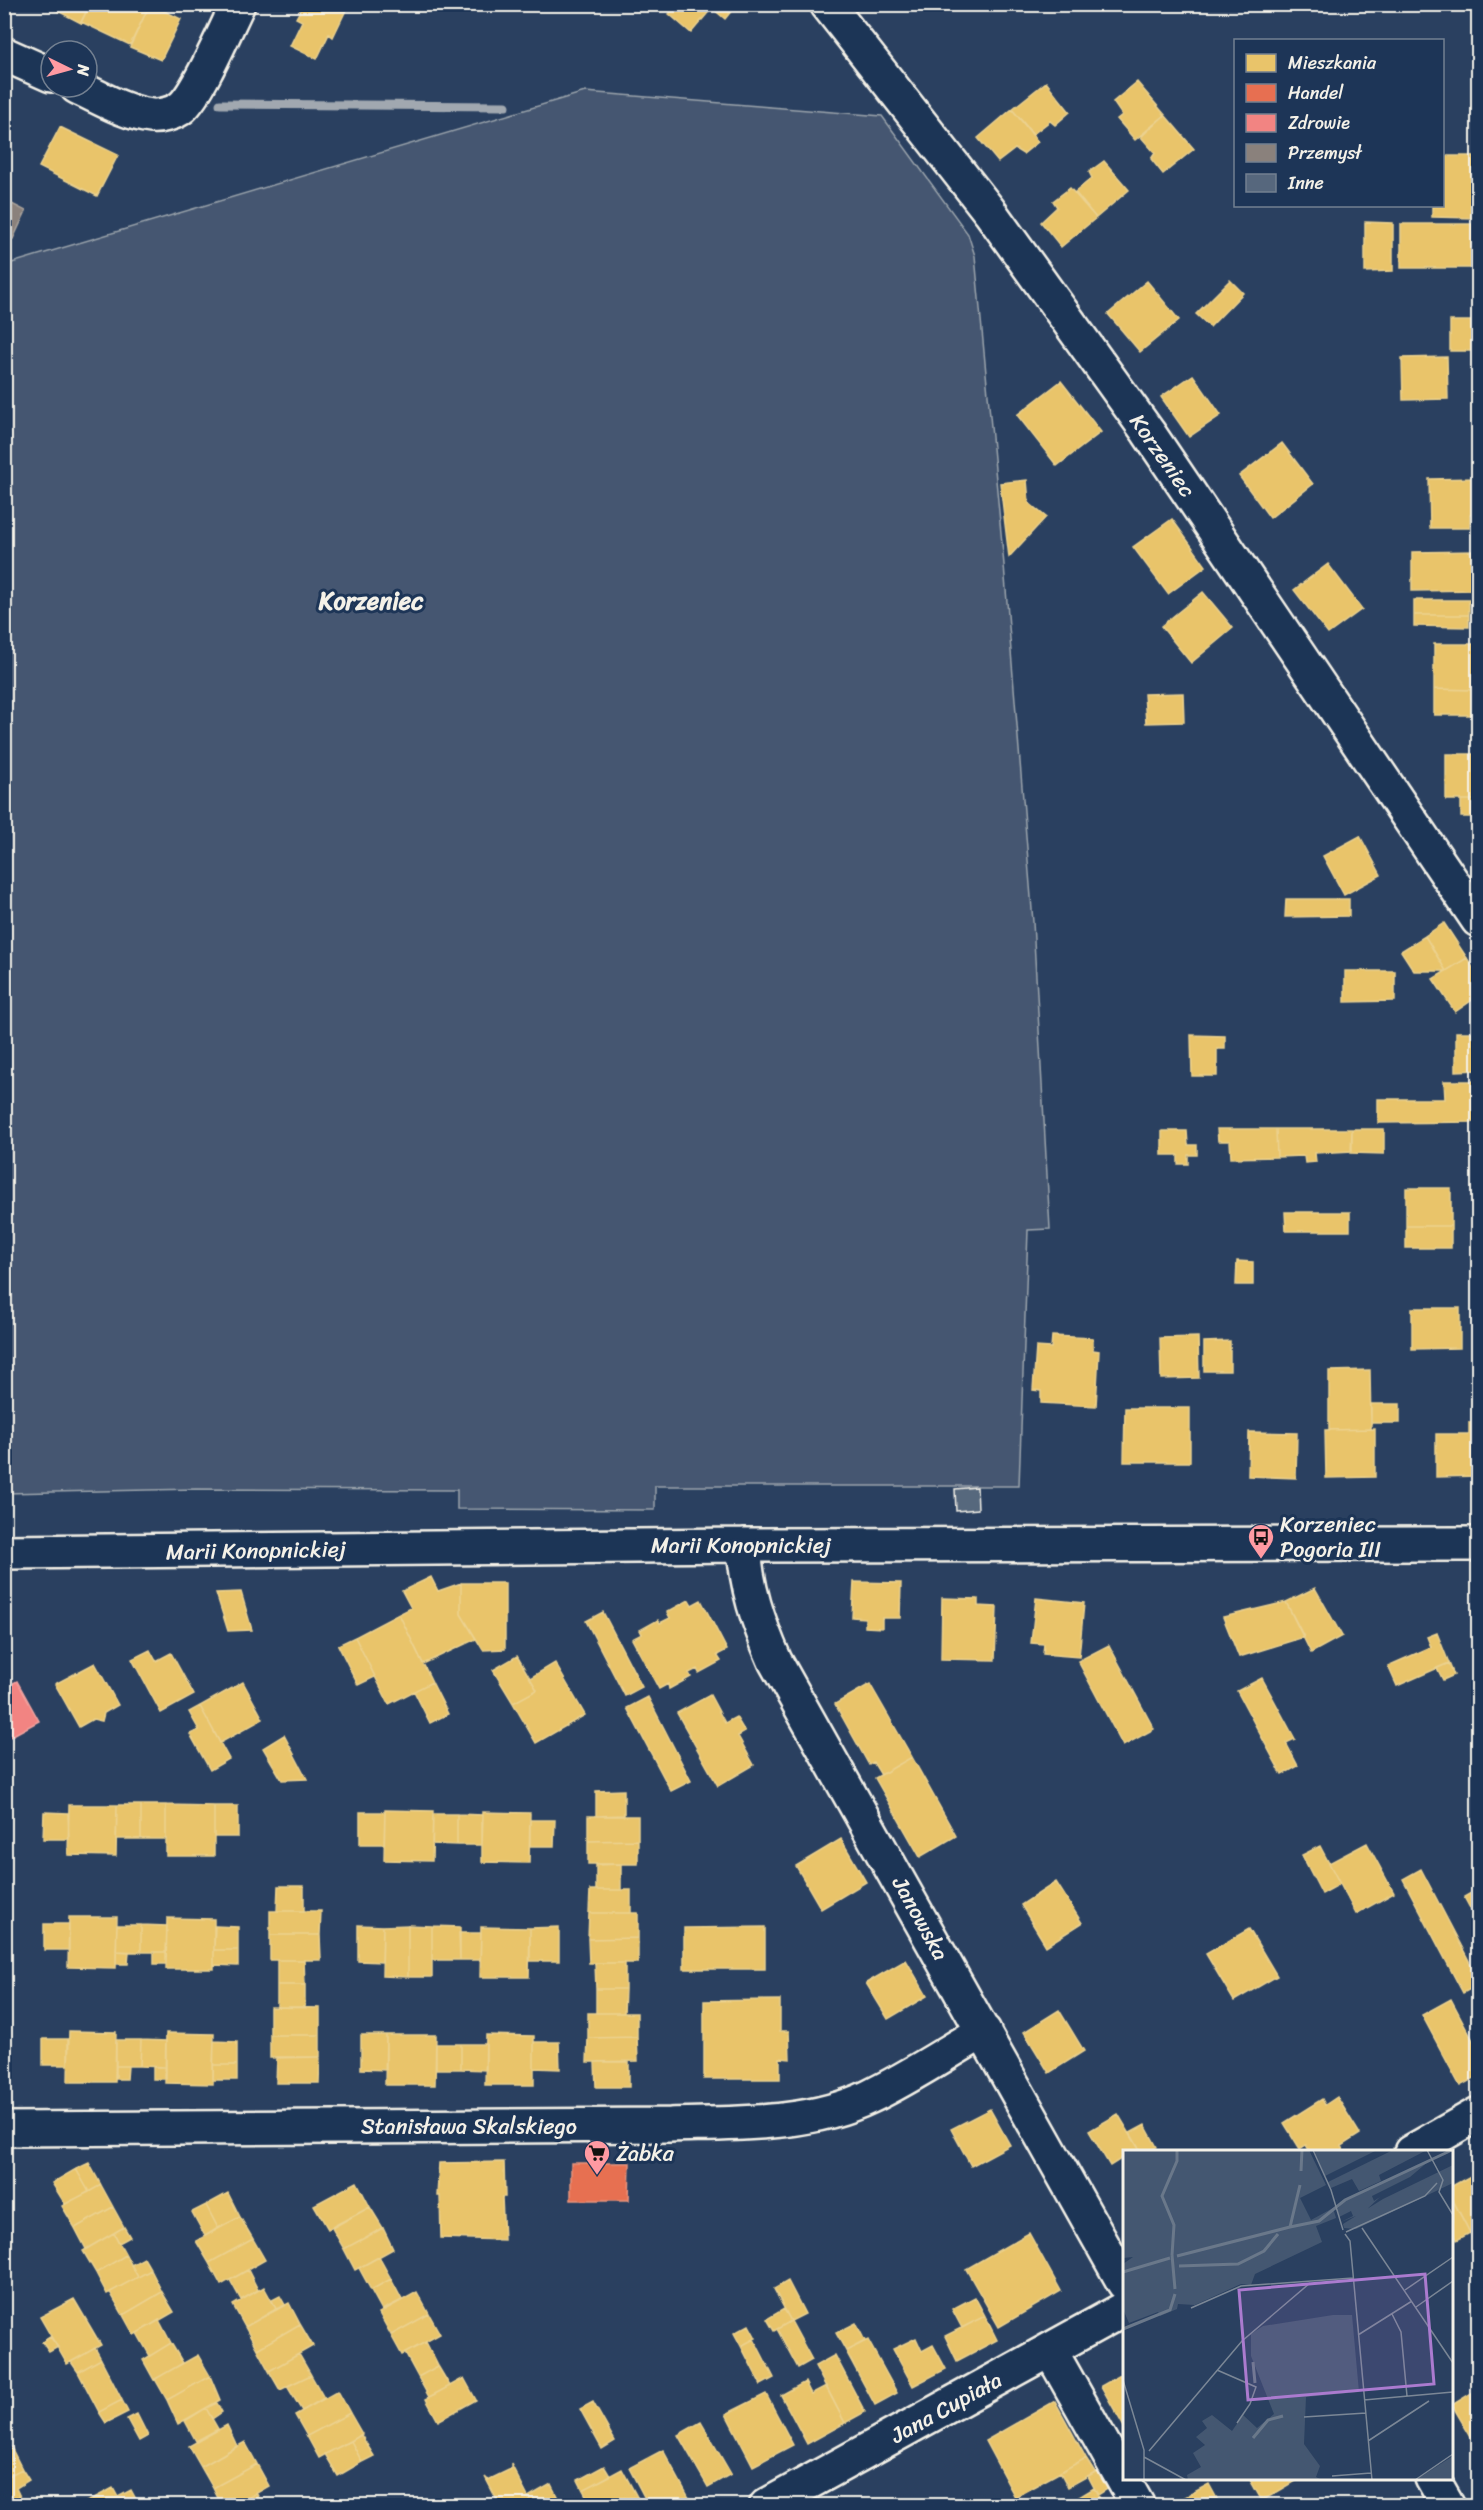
<svg xmlns="http://www.w3.org/2000/svg" width="1483" height="2510" viewBox="0 0 1483 2510" font-family="Sriracha,sans-serif">
  <style>
    .green { fill: #445771; stroke: #9ca4ac; stroke-width: 1.5 }
    .homes { fill: #e9c46a; stroke: #ecd290; stroke-width: 1.5 }
    .shops { fill: #e76f51; stroke: #eb967e; stroke-width: 1.5 }
    .health { fill: #f28482; stroke: #f3a5a1; stroke-width: 1.5 }
    .industry { fill: #8a817c; stroke: #aaa39c; stroke-width: 1.5 }
    .lines { fill: none; stroke-linecap: round; stroke-linejoin: round }
    .stream { stroke: #a1a8b0; stroke-width: 9 }
    .building { fill: #56677d; stroke: #f4f1e8; stroke-width: 1.5 }
    .minor-casing { stroke: #f4f1e8; stroke-width: 38 }
    .minor { stroke: #1d3557; stroke-width: 33 }
    .labels { text-anchor: middle; stroke-width: 6; stroke-linejoin: round; paint-order: stroke }
    .street-label { font-size: 22px; fill: #f4f1e8; stroke: #1d3557 }
    .poi-label { font-size: 22px; fill: #f4f1e8; stroke: #1d3557; text-anchor: start }
    .neighbourhood-label { font-size: 24px; font-weight: bold; fill: #f4f1e8; stroke: #1d3557 }
    .inset-river { fill: none; stroke: #6a788a; stroke-width: 3 }
    .inset-road { fill: none; stroke: #7b8796; stroke-width: 1.5 }
    .view { fill: #ab7bcf; fill-opacity: 0.15; stroke: #ab7bcf; stroke-width: 3 }
    .inset-edge { fill: none; stroke: #f4f1e8; stroke-width: 3 }
  </style>
  <rect width="100%" height="100%" fill="#2a4060"/>
  <filter id="ink" filterUnits="userSpaceOnUse"><feTurbulence type="fractalNoise" baseFrequency=".0167" numOctaves="2"/><feDisplacementMap in="SourceGraphic" scale="12" xChannelSelector="R" yChannelSelector="G"/><feConvolveMatrix kernelMatrix="1 2 1 2 8 2 1 2 1" color-interpolation-filters="sRGB"/></filter>
  <g filter="url(#ink)">
    <!-- green -->
    <path class="green" d="M585,92l297,24 86,118 7,22 29,309 29,357 17,307 -22,1 -9,256h-364v24l-198,-1v-19l-261,-1 -191,4v-1228z"/>
    <!-- homes -->
    <path class="homes" d="M52,4h38l-9,19 -31,-16z
      M90,4h60l-20,41 -49,-23z
      M150,4l31,15 -20,41 -31,-13z
      M349,4l-16,33 -4,-3 -12,25 -27,-13 12,-25 -6,-3 6,-11 -4,-3z
      M677,4h60l-12,15 -13,-11 -21,25 -22,-19z
      M1046,82l24,30 -15,13 -5,-4 -17,13 -21,-25z
      M1137,82l28,33 -30,25 -18,-21 5,-4 -9,-13z
      M1012,109l26,33 -15,12 -8,-5 -17,13 -20,-24z
      M1165,115l29,34 -31,25 -12,-15 4,-6 -14,-16z
      M60,127l58,28 -21,41 -58,-29z
      M1442,156h32v62l-42,-1v-11h10z
      M1104,161l25,29 -33,28 -21,-26 17,-14 -3,-6z
      M1070,188l26,30 -35,29 -20,-25 16,-15 -4,-6z
      M1365,222l28,1v48l-28,1z
      M1401,224h77v44h-77z
      M1230,280l13,13 -33,34 -14,-13z
      M1147,281l32,39 -39,32 -32,-38z
      M1450,321h28v30h-28z
      M1447,357l1,42 -45,1 -1,-42z
      M1193,375l28,40 -32,22 -28,-40z
      M1061,381l40,51 -44,34 -40,-51z
      M1282,443l31,41 -43,34 -31,-42z
      M1478,478v37h-8v13h-40l-1,-49z
      M1027,480l2,23 17,14 -37,40 -9,-74z
      M1172,519l34,47 -38,28 -35,-47z
      M1478,551v39l-66,1v-39z
      M1328,564l34,45 -34,25 -34,-44z
      M1203,592l30,36 -42,35 -30,-37z
      M1414,600h55v15h-55z
      M1414,615h55v12l-55,-1z
      M1434,644h44v46l-44,-1z
      M1434,689l38,1v25h-38z
      M1183,693l1,29 -38,1 -2,-29z
      M1446,754h32v46h-32z
      M1461,800h17v17h-17z
      M1360,836l21,39 -37,20 -21,-39z
      M1286,899h63v17l-64,1z
      M1444,923l23,35 -21,13 -21,-35z
      M1425,936l21,35h-32l-13,-20z
      M1467,958l11,18v20l-23,16 -22,-33z
      M1345,971h50v30l-50,1z
      M1456,1032h22v38l-22,1z
      M1191,1035l34,1v13h-8v27h-25z
      M1444,1081h34v41l-100,1v-24h67z
      M1217,1129h59l1,28 -46,1 -1,-17h-12z
      M1276,1129h76v22l-37,2 1,9 -11,1 -1,-7 -27,1z
      M1352,1129h32v25l-33,-1z
      M1162,1131h25l1,14h9v10h-9v9h-10v-9h-16z
      M1406,1188h45v38h-45z
      M1285,1212h65v19h-64z
      M1406,1226h45v22h-45z
      M1237,1261l16,1v23h-17z
      M1412,1308h48v40l-48,1z
      M1052,1336l41,2v12l6,1 -3,55 -55,-3v-12l-8,-1 3,-43 15,1z
      M1198,1337l1,41 -38,1 -1,-41z
      M1230,1341v30h-26v-29z
      M1370,1370l1,59 -42,1v-59z
      M1371,1404h29v19h-29z
      M1125,1408h65v54h-66z
      M1469,1422h9v54l-42,1v-43h33z
      M1375,1429v48l-49,1 -1,-48z
      M1249,1432l48,1 -1,45 -48,-2z
      M431,1577l7,14 23,-8v31l15,25 -53,25 -24,-50 12,-6 -9,-17z
      M854,1582l47,1 -1,35h-18v10l-17,-1v-9l-13,-1z
      M461,1583h44v66l-22,1 -22,-36z
      M1315,1588l27,48 -31,17 -25,-51z
      M241,1592l11,38 -24,1 -12,-38z
      M942,1598l36,1v7l19,1 -2,53 -54,-1z
      M1036,1598l48,5 -5,54 -36,-3 1,-10 -13,-1z
      M689,1600l3,5 9,-5 26,50 -10,5 4,6 -22,12 -2,-4 -8,4 2,4 -22,12 -1,-5 -9,5 -27,-50 10,-5 -2,-4 18,-10 2,3 10,-5 -3,-6z
      M1286,1602l18,35 -65,20 -16,-40z
      M1478,1609v51l-6,-50z
      M603,1612l39,75 -17,9 -39,-75z
      M399,1614l33,68 -43,22 -34,-67z
      M1437,1633l12,30 -52,23 -9,-20 43,-19 -4,-10z
      M355,1637l20,40 -17,8 -20,-40z
      M1109,1645l45,84 -31,17 -45,-85z
      M150,1650l6,11 15,-8 23,42 -33,18 -29,-54z
      M517,1656l20,34 -24,13 -20,-33z
      M95,1663l23,42 -14,8 -2,8 -9,-2 -14,8 -24,-43z
      M555,1663l30,52 -49,28 -23,-40 24,-13 -7,-12z
      M1449,1663l5,12 -11,5 -6,-12z
      M1262,1678l33,61 -9,4 12,23 -16,9 -45,-84z
      M243,1682l20,37 -43,24 -20,-37z
      M432,1682l16,32 -18,9 -16,-32z
      M870,1684l42,73 -31,18 -8,-13 -4,3 -34,-61z
      M710,1695l15,28 11,-6 9,15 -7,4 16,29 -36,21 -41,-73z
      M648,1697l43,84 -20,10 -44,-83z
      M200,1706l29,53 -19,11 -20,-36 9,-4 -10,-18z
      M284,1735l23,44 -25,1 -19,-32z
      M912,1757l44,79 -36,21 -45,-79z
      M624,1790v25l-28,1v-25z
      M69,1805h48l-1,51 -48,-1z
      M117,1805h24v34h-25z
      M141,1805h25v34h-25z
      M166,1805l48,1v50h-48z
      M214,1806h24v31h-24z
      M385,1810l48,1 -1,50 -48,-1z
      M44,1812l24,1 1,26h-26z
      M360,1812h25l-1,32h-24z
      M482,1812l48,1 -1,50 -47,-1z
      M433,1814h24v31l-25,-1z
      M457,1814l26,1 -1,30h-25z
      M588,1816h50v24l-50,1z
      M530,1820h25l-1,26h-24z
      M841,1839l25,43 -45,27 -25,-43z
      M638,1840v24h-50v-23z
      M1367,1843l27,50 -38,21 -27,-51z
      M1320,1846l20,38 -18,10 -20,-39z
      M621,1864v26h-25v-25z
      M1421,1869l57,109v7l-15,8 -60,-114z
      M1056,1882l26,41 -36,23 -25,-41z
      M278,1886h26v25h-27z
      M1478,1889v34l-14,-26z
      M590,1890h41v23h-42z
      M270,1911h51l-1,24h-50z
      M589,1913h49v25l-50,1z
      M69,1917h48l-1,51 -48,-1z
      M167,1918l47,1v50h-48z
      M44,1924h25v26h-25z
      M117,1925h24v27l-25,-1z
      M141,1925l26,1 -1,26h-25z
      M358,1925l25,1 -1,36 -24,-1z
      M408,1925v52l-26,-1 1,-50z
      M408,1925l24,1v51h-24z
      M215,1926l23,1v23h-24z
      M432,1926l28,1v33h-28z
      M481,1927l49,1 -1,49h-49z
      M559,1927v34h-29v-33z
      M765,1927v42h-81v-41z
      M1249,1929l28,47 -43,25 -28,-47z
      M459,1933h22l-1,27h-20z
      M270,1935h50l1,25h-51z
      M638,1938v25h-49l-1,-24z
      M214,1950h24v16l-24,-1z
      M116,1951l13,1 -1,12h-12z
      M154,1952h12v12h-12z
      M277,1960h27l1,25h-28z
      M906,1960l21,36 -39,23 -22,-36z
      M595,1963h30v26h-29z
      M277,1985h28v22h-28z
      M596,1989h29l-1,24h-28z
      M1451,1999l27,51v26l-18,10 -38,-71z
      M780,2000v31h9l1,28 -10,-1v21h-76v-78z
      M270,2007l50,1v27h-50z
      M1059,2010l25,41 -35,22 -25,-41z
      M588,2013h49v24l-49,1z
      M69,2031l47,1 -1,50h-47z
      M166,2033l48,1 -1,50 -48,-1z
      M270,2035h50v22l-50,1z
      M361,2035h25v35l-25,-1z
      M386,2035h50l-1,50h-50z
      M486,2035l48,1v49h-49z
      M637,2037l1,24 -51,1 1,-24z
      M43,2039h25v26h-25z
      M116,2040h25l-1,26h-24z
      M141,2040l25,1v26l-26,-1z
      M214,2041l23,1v23h-24z
      M534,2042h25l1,27 -26,-1z
      M436,2044h25v25h-25z
      M461,2044h25v26l-25,-1z
      M277,2057h43l-1,26h-43z
      M595,2062h34v25h-33z
      M213,2065h24v15h-24z
      M116,2066h12l-1,13h-11z
      M153,2067h13v12h-13z
      M1337,2097l23,37 -19,12 2,4 -2,2h-31l-4,-7 -6,4 -16,-26 38,-24 3,6z
      M990,2109l20,36 -39,21 -20,-37z
      M1118,2114l21,35 -4,3h-11v5l-14,9 -21,-35z
      M1145,2125l12,22 -9,5h-7l-11,-19z
      M504,2162l1,35h-3l2,43 -63,-2 -1,-42h-3l2,-33z
      M89,2163l12,22 -12,7 -13,-23z
      M76,2169l13,23 -24,12 -13,-21z
      M1478,2172v65l-4,3 -22,-42v-12z
      M357,2182l13,25 -42,22 -14,-24z
      M101,2185l12,22 -38,21 -13,-22z
      M228,2193l12,24 -22,11 -12,-23z
      M1454,2203l16,30 -13,7 -5,-10v-26z
      M206,2205l12,23 -13,8 -13,-24z
      M113,2207l11,20 -38,22 -11,-21z
      M370,2207l13,21 -39,21 -12,-21z
      M240,2217l13,22 -44,24 -13,-22z
      M124,2227l6,10 -11,6 -5,-10z
      M383,2228l10,21 -38,21 -11,-21z
      M114,2233l12,22 -30,18 -13,-22z
      M1029,2233l32,58 -62,36 -33,-58z
      M253,2239l12,21 -44,25 -12,-22z
      M126,2255l12,22 -31,17 -11,-21z
      M379,2257l12,22 -20,11 -12,-22z
      M144,2258l7,12 -13,7 -7,-12z
      M151,2270l11,22 -39,23 -13,-23z
      M248,2270l10,20 -17,10 -11,-20z
      M391,2279l11,21 -20,10 -11,-20z
      M788,2281l17,33 -14,7 -17,-32z
      M264,2287l12,22 -31,18 -12,-22z
      M162,2292l12,20 -40,23 -11,-20z
      M417,2292l12,22 -38,21 -12,-22z
      M280,2296l5,9 -9,4 -4,-9z
      M975,2297l10,19 -23,12 -10,-19z
      M74,2299l27,46 -34,19 -27,-47z
      M289,2303l11,21 -43,25 -12,-22z
      M784,2309l7,12 -17,10 -7,-12z
      M429,2314l11,20 -38,21 -11,-20z
      M985,2316l12,24 -40,21 -12,-25z
      M159,2320l12,23 -21,13 -13,-23z
      M791,2321l21,39 -14,8 -21,-39z
      M856,2323l9,18 -19,10 -10,-18z
      M300,2324l13,22 -44,25 -12,-22z
      M749,2325l7,13 -15,8 -7,-13z
      M50,2337l8,10 -9,5 -7,-10z
      M916,2338l6,13 11,-6 13,24 -33,17 -20,-37z
      M754,2339l20,39 -13,7 -20,-39z
      M868,2340l29,53 -22,12 -29,-54z
      M426,2342l12,24 -20,11 -13,-24z
      M171,2343l12,20 -29,17 -11,-20z
      M95,2348l6,11 -23,13 -7,-10z
      M299,2354l12,21 -31,15 -11,-19z
      M198,2355l12,21 -43,24 -12,-21z
      M835,2355l30,57 -20,11 -30,-57z
      M101,2359l21,41 -23,12 -21,-40z
      M438,2366l12,20 -21,11 -11,-20z
      M1124,2373v54l-23,-41z
      M311,2375l13,23 -22,13 -15,-25z
      M210,2376l10,24 -42,24 -11,-24z
      M464,2378l12,22 -38,21 -12,-22z
      M805,2382l6,12 15,-8 19,37 -38,21 -26,-49z
      M1478,2389v53l-3,2 -23,-39z
      M338,2391l12,22 -43,23 -12,-21z
      M766,2394l27,51 -40,21 -27,-52z
      M122,2400l6,12 -22,11 -7,-11z
      M1055,2401l31,57 -71,39 -30,-56z
      M593,2402l22,39 -13,8 -22,-40z
      M217,2403l5,9 -10,7 -6,-11z
      M206,2408l12,21 -22,12 -11,-20z
      M350,2413l12,21 -43,24 -12,-22z
      M137,2414l11,22 -9,5 -12,-22z
      M701,2422l30,52 -23,13 -30,-52z
      M227,2425l10,21 -36,21 -12,-21z
      M361,2435l13,21 -12,6 -11,-21z
      M351,2441l11,21 -24,14 -13,-22z
      M245,2442l12,22 -44,24 -12,-21z
      M11,2447l11,22 -18,9v-27z
      M663,2450l26,48 -15,8h-25l-20,-38z
      M1086,2458l9,14 -27,15 -8,-15z
      M257,2464l12,22 -35,20h-12l-9,-18z
      M511,2464l17,33 4,9h-32l-15,-29 3,3 23,-11z
      M604,2466l6,10 -27,14 -5,-10z
      M1103,2468l9,18 -14,9 -10,-19z
      M22,2469l7,11 -13,8 5,11 -17,7v-28z
      M622,2469l20,37h-50l-9,-16z
      M1249,2478h46l1,3 -34,20z
      M551,2484l11,22h-30l-4,-9z
      M1209,2484l12,22h-45l-2,-3z
      M113,2488l5,9 13,-7 7,13 -5,3h-54z
      M1094,2488l10,18h-40z
      M256,2493l8,13h-30z"/>
    <!-- shops -->
    <path class="shops" d="M571,2163h59l-1,37h-58z"/>
    <!-- health -->
    <path class="health" d="M17,1681l22,40 -35,19v-52z"/>
    <!-- industry -->
    <path class="industry" d="M4,200l22,11 -13,28 -9,-4z"/>
    <g class="lines">
      <!-- stream -->
      <path class="stream" d="M220,104l286,2"/>
    </g>
    <!-- building -->
    <path class="building" d="M977,1487l1,22 -22,2 -1,-22z"/>
    <g class="lines">
      <!-- minor casing -->
      <g class="minor-casing">
        <path id="minor" d="M827,4l163,208 158,220 330,488
          M4,54l47,21
          M77,87c24,11 48,26 74,29 9,1 24,-3 31,-9 17,-15 44,-79 56,-103
          M744,1545c2,42 14,77 31,116l349,622
          M4,1552l740,-7 734,-1
          M4,2129l666,-4c65,-2 139,1 199,-28 40,-19 77,-44 115,-66
          M1411,2152l67,-38
          M1050,2350l88,156
          M1432,2478l16,28
          M766,2506l358,-197"/>
      </g>
      <!-- minor -->
      <use href="#minor" class="minor"/>
    </g>
  </g>
  <!-- icons -->
  <defs>
    <g id="bus-pin" transform="scale(1.35)"><path d="M0 17L-7.5 6A9.5 9.5 0 1 1 7.5 6Z" fill="#ff9aa2" stroke="#1d3557"/><path d="M-5-6H5V4H4V6H2V4H-2V6H-4V4H-5ZM-3.5-4V0h7V-4ZM-3.5 1.2v1.5H-2V1.2ZM2 1.2v1.5H3.5V1.2Z" fill="#111"/></g>
    <g id="supermarket-pin" transform="scale(1.35)"><path d="M0 17L-7.5 6A9.5 9.5 0 1 1 7.5 6Z" fill="#ff9aa2" stroke="#1d3557"/><path d="M-6-5.5h2.5l.6 2H6L4.5 2H-2.5L-4.4-4H-6ZM-1.5 3.2a1.3 1.3 0 1 0 .1 0ZM3 3.2a1.3 1.3 0 1 0 .1 0Z" fill="#111"/></g>
  </defs>
  <g fill-rule="evenodd">
    <use href="#bus-pin" x="1261" y="1537"/>
    <use href="#supermarket-pin" x="597" y="2153"/>
  </g>
  <g class="labels">
    <!-- street labels -->
    <g class="street-label">
      <text transform="translate(1163 455) rotate(55)" y="8">Korzeniec</text>
      <text x="741" y="1553">Marii Konopnickiej</text>
      <text transform="translate(256 1550) rotate(-1)" y="8">Marii Konopnickiej</text>
      <text transform="translate(921 1918) rotate(61)" y="8">Janowska</text>
      <text x="469" y="2134">Stanisława Skalskiego</text>
      <text transform="translate(946 2407) rotate(-29)" y="8">Jana Cupiała</text>
    </g>
    <!-- poi labels -->
    <g class="poi-label">
      <text x="1280" y="1532">Korzeniec<tspan x="1280" dy="25">Pogoria III</tspan></text>
      <text x="616" y="2161">Żabka</text>
    </g>
    <!-- neighbourhood labels -->
    <g class="neighbourhood-label">
      <text x="371" y="609">Korzeniec</text>
    </g>
  </g>
  <!-- overview -->
  <g transform="translate(1123 2150)">
    <rect width="330" height="330" fill="#2a4060"/>
    <path d="M0,0h186l17,35 -26,13 11,22 22,-12 3,10 -20,8 6,16 -67,32 -4,11 -10,-1 -46,21 -17,-1 -1,5 -17,7 -2,-4 -29,11 -6,-14v-45l10,-7 -10,1zM191,0h63l-52,26zM270,0l32,1 -46,24 2,6 -22,10 -7,-12 -21,9 -3,-6zM306,11l-19,16 -38,19 2,5 6,-4 -17,16 -22,9 12,-6 -2,-5 -12,6 -2,-8 8,-8zM330,15v18l-97,46 -12,-1 -1,-4 40,-25zM210,165h19l7,77 -53,5 -2,47 16,22 -4,11 6,3h-134l-1,-5 14,-8 -8,-14 12,-8 -9,-8 11,-9 -5,-7 10,-6 20,16 11,-16 14,13 17,-14 -23,-58v-22l12,-8zM330,306v24h-33l-1,-2z" fill="#445771"/>
    <path class="inset-river" d="M178,21l1,-21M167,77l29,-6 26,-21 107,-50M49,105l2,-30 -12,-29 15,-35v-11M49,105l3,34M54,106l113,-29 10,-42M56,116l59,-2 26,-13 14,-17M0,122l47,-14M0,179l47,-19 5,-16M130,212l2,21M130,288l15,-18 15,-4"/>
    <path class="inset-road" d="M190,0l18,40 12,40M304,0l16,30 -4,12 14,23M239,78l91,135M223,82l79,-36 12,-13M222,84l5,7 22,239M282,140l48,-33M293,157l37,-26M68,158l50,-22 112,-8M269,164l9,18 6,64M235,185l54,-34M94,220l39,17 -6,17 -13,19M0,230l21,70v30M241,250l89,-8M181,267l62,-4M245,291l61,-40M26,301l93,-110 68,-58M21,307l42,23M209,326l39,-3M292,330l38,-26"/>
    <path class="view" d="M302,124l9,110 -186,16 -9,-110z"/>
    <rect width="330" height="330" class="inset-edge"/>
  </g>
  <!-- margin -->
  <rect width="1483" height="2510" fill="none" stroke="#1d3557" stroke-width="24"/>
  <rect x="12" y="12" width="1459" height="2486" fill="none" stroke="#f4f1e8" stroke-width="2" filter="url(#ink)"/>
  <!-- legend -->
  <rect x="1234" y="39" width="210" height="168" fill="#1d3557" stroke="#738091" stroke-width="1.5"/>
  <rect x="1246" y="54" width="30" height="18" fill="#e9c46a" stroke="#738091" stroke-width="1.5"/>
  <text x="1288" y="69" font-size="18" fill="#f4f1e8">Mieszkania</text>
  <rect x="1246" y="84" width="30" height="18" fill="#e76f51" stroke="#738091" stroke-width="1.5"/>
  <text x="1288" y="99" font-size="18" fill="#f4f1e8">Handel</text>
  <rect x="1246" y="114" width="30" height="18" fill="#f28482" stroke="#738091" stroke-width="1.5"/>
  <text x="1288" y="129" font-size="18" fill="#f4f1e8">Zdrowie</text>
  <rect x="1246" y="144" width="30" height="18" fill="#8a817c" stroke="#738091" stroke-width="1.5"/>
  <text x="1288" y="159" font-size="18" fill="#f4f1e8">Przemysł</text>
  <rect x="1246" y="174" width="30" height="18" fill="#56677d" stroke="#738091" stroke-width="1.5"/>
  <text x="1288" y="189" font-size="18" fill="#f4f1e8">Inne</text>
  <!-- north arrow -->
  <g transform="translate(69 69) rotate(95)"><circle r="28" fill="#1d3557" stroke="#738091" stroke-width="1.5"/>
  <path d="M0-4.5L10 22L0 15L-10 22Z" fill="#ff9aa2"/>
  <text y="-9" font-size="16" font-weight="bold" text-anchor="middle" fill="#f4f1e8">N</text>
  </g>
</svg>
